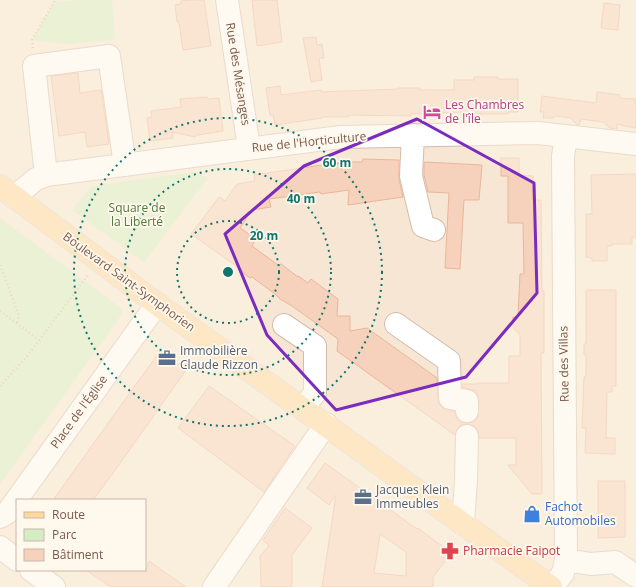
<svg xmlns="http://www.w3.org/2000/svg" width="636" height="587" viewBox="0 0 636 587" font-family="'Open Sans',sans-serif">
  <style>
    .residential { fill: #f6e6d3; fill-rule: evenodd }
    .green { fill: #d5edc2 }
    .building { fill: #f6d1bb; stroke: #eab79a; fill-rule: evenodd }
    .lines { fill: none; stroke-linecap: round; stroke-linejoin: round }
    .minor-casing { stroke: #d4bdad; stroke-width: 24 }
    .major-casing { stroke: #dcd4cf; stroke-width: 24 }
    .path { stroke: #dbb49d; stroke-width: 2.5; stroke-dasharray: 1 3; stroke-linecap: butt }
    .minor { stroke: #fff; stroke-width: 22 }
    .major { stroke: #ffd89b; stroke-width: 22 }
    .marked { fill: none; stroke: #7b2cbf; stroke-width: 3; stroke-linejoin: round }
    .ring { fill: none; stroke: #0f766e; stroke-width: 2; stroke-dasharray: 2 4 }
    .labels { text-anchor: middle; stroke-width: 3.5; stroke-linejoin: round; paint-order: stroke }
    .street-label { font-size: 12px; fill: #7a5948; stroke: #fff8ed }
    .hotel-label { font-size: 12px; fill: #b23c85; stroke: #fff8ed; text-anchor: start }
    .park-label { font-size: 12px; fill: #507a3c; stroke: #fff8ed }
    .service-label { font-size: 12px; fill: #4e5e75; stroke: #fff8ed; text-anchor: start }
    .shop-label { font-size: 12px; fill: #366cbe; stroke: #fff8ed; text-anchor: start }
    .health-label { font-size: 12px; fill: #be3a42; stroke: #fff8ed; text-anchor: start }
    .centre { fill: #0f766e; stroke: #fff8ed; stroke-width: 2 }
    .ring-label { font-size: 12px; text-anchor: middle; font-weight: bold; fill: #0f766e; stroke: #fff8ed; stroke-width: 3.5; stroke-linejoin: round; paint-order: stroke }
  </style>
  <rect width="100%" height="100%" fill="#fef4e5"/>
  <!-- residential -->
  <path class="residential" d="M0,0h636v587h-636zM17,500h128v70h-128z"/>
  <!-- green -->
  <path class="green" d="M79,0h33l3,40 -50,4 -33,-4 22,-38z
    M195,172l13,6 -64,84 -72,-52 20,-24z
    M0,218l121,90 1,6 -122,170z"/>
  <!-- building -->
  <path class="building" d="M188,0h16l7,46 -28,4 -4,-28h-2l-2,-17 6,-1v-3z
    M252,0h25l5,42 -25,4z
    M604,3l16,2 -2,25 -17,-2z
    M316,37l1,8 5,-1 2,14h-5l3,22 -11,2 -8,-44z
    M78,73l2,20 21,-3 8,54 -22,3 -2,-15 -26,4 -8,-60z
    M474,77h24v2h20v33h-10v2h-43v-2l-54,2v2l-62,-1 -1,2h-26v1l-47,7 -2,-10h-3l-4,-27 14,-2 1,9 40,-5v2l77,-3v-1h22v2h34v-10h20z
    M597,92l23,3v3l16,1v29l-12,-2 -5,-2 -2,1v4l-7,-1 -7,-6 -22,-3 -2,6h-2l-6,-7 -15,-2 -3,2h-10l1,-6h-4l2,-16 54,7z
    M207,97l1,2 11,-1 4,33 -26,4 -2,2 -23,-5 1,6 -23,3 -3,-23 5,-1 -1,-6 30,-4 -1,-8z
    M501,158h18v17l14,1v24h8l1,91h2v62h-3l1,141h-10l-24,-29h8v-27h-37l-1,-8 -4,-4 -6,-2 -7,1 -4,4 -2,6 -118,-84 1,-12 -46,-33 -12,-7 -5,-5 -23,-17 -2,1 -7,-5 -1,-3 -51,-36 28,-37 6,4 12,-17 18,-3 -1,-6 88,-13h20l1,-3 36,1v19l4,18 -55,8 1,-15 -28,4 -1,-2 -51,7 2,8 -19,3 -12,18 16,11 -4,7 26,19 3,-1 17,13v-1l10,7 3,-4 27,20 -1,17h13v15l17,-3 70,50 1,20 1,6 4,4 12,4 1,5 4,5 7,1 7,-1 4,-5 1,-16 -1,-6 -3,-4 -13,-4v-3h15v-1h32v-27h11v-21l-7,-8v-10h5l2,-43h4l-1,-51h-15v-47h-7z
    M424,162l58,3 -3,35h-15l-4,69 -15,-1 4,-75 -21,-1 -4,-17z
    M636,174v63h-4v7h-20v2h-5v15h-15v-3l-6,-1v-43h6l-1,-39z
    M586,290h30v96h-4v6h-5l-1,46h9v16l-30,-1 1,-25h-4l2,-51 2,-2v-20l-2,-1v-10h2z
    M160,351l26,19 -65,92 -28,38h-40z
    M209,386l86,60 -31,46 -86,-64z
    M325,463l92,66 1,-1 33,25 -18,24v10h-111l14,-92 -7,10 -22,-17zM380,534l26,18v24l-32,-3z
    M598,481h27v56l-27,1z
    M285,508l27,20 -20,27v32h-31l-1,-31 9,-10 -6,-6z
    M149,561l37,26h-75l-25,-17h60z"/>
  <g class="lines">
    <!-- minor casing -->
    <g class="minor-casing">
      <path id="minor" d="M227,0l22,148
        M413,135l-2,41 12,50 11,4
        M46,175l-12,-109 75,-10 16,109
        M14,197l22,-18 10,-4 295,-38 197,-4 98,11
        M396,324l53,37 1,37 17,3v10
        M284,325l31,21v47l-12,15
        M0,517l7,-4 150,-209
        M463,524l3,-44 1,-44
        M0,547l17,13
        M566,560l25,4 24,-2 21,14
        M31,570l23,17
        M214,587l112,-163
        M552,587l11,-14 3,-13 -3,-404 3,-19"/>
    </g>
    <!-- major casing -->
    <g class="major-casing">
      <path id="major" d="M0,186l157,118 394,283"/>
    </g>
    <!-- path -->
    <path class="path" d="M33,48l-1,-8 22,-38v-2
      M0,265l19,51 -2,8
      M0,311l39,29
      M0,386l29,-32 59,-79"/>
    <!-- minor -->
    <use href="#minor" class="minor"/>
    <!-- major -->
    <use href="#major" class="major"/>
  </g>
  <!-- marked area -->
  <path d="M0 0H636V587H0ZM417,119l117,64 3,110 -71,84 -130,33 -69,-75 -42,-101 79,-68z" fill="#fef4e5" fill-opacity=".55" fill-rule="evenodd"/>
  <path class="marked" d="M417,119l117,64 3,110 -71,84 -130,33 -69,-75 -42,-101 79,-68z"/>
  <!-- distance rings -->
  <g class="ring">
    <circle cx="228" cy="272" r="51"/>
    <circle cx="228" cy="272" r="103"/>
    <circle cx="228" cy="272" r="154"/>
  </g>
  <!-- icons -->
  <defs>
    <g id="hotel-bare" transform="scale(1.38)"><path d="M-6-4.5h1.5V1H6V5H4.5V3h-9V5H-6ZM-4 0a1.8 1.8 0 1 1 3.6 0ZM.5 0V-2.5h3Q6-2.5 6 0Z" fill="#d1479c" stroke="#fff8ed" stroke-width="2.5" paint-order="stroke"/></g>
    <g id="office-bare" transform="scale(1.38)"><path d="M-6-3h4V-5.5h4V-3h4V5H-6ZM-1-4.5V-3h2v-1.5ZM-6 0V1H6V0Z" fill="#5c6f8a" stroke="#fff8ed" stroke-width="2.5" paint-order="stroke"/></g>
    <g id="shop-bare" transform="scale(1.38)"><path d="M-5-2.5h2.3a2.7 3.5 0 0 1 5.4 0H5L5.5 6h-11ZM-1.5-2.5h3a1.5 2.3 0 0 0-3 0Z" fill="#3f7fe0" stroke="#fff8ed" stroke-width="2.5" paint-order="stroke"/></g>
    <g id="pharmacy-bare" transform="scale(1.38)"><path d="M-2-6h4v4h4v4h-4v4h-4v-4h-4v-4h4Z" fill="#e0444e" stroke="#fff8ed" stroke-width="2.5" paint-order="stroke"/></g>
  </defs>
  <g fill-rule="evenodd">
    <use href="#hotel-bare" x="432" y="112"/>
    <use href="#office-bare" x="167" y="358"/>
    <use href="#office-bare" x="363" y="497"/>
    <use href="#shop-bare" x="532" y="514"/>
    <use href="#pharmacy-bare" x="450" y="551"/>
  </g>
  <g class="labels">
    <!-- street labels -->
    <g class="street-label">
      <text transform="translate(238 74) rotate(81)" y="4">Rue des Mésanges</text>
      <text transform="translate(309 142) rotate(-6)" y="4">Rue de l'Horticulture</text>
      <text transform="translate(129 282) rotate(36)" y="4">Boulevard Saint-Symphorien</text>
      <text transform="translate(564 364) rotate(-91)" y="4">Rue des Villas</text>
      <text transform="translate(79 412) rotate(-54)" y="4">Place de l'Église</text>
    </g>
    <!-- hotel labels -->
    <g class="hotel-label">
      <text x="445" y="109">Les Chambres<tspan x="445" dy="14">de l'île</tspan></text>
    </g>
    <!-- park labels -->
    <g class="park-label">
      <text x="137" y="212">Square de<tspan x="137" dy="14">la Liberté</tspan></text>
    </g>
    <!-- service labels -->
    <g class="service-label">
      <text x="180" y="355">Immobilière<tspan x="180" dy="14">Claude Rizzon</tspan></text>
      <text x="376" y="494">Jacques Klein<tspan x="376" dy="14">Immeubles</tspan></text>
    </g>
    <!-- shop labels -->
    <g class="shop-label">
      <text x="545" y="511">Fachot<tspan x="545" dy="14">Automobiles</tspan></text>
    </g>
    <!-- health labels -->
    <g class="health-label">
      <text x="463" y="555">Pharmacie Faipot</text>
    </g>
  </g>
  <circle cx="228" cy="272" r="6" class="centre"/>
  <g class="ring-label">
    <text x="337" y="167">60 m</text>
    <text x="301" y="203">40 m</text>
    <text x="264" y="240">20 m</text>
  </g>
  <!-- legend -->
  <rect x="16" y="499" width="130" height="72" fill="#fff8ed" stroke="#cab8ab"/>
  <rect x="24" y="512" width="20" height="6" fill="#ffd89b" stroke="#cab8ab"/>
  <text x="52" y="519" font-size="12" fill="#7a5948">Route</text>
  <rect x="24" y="529" width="20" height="12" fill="#d5edc2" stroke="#cab8ab"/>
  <text x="52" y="539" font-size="12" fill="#7a5948">Parc</text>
  <rect x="24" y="549" width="20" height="12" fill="#f6d1bb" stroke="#cab8ab"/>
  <text x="52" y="559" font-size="12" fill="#7a5948">Bâtiment</text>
</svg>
